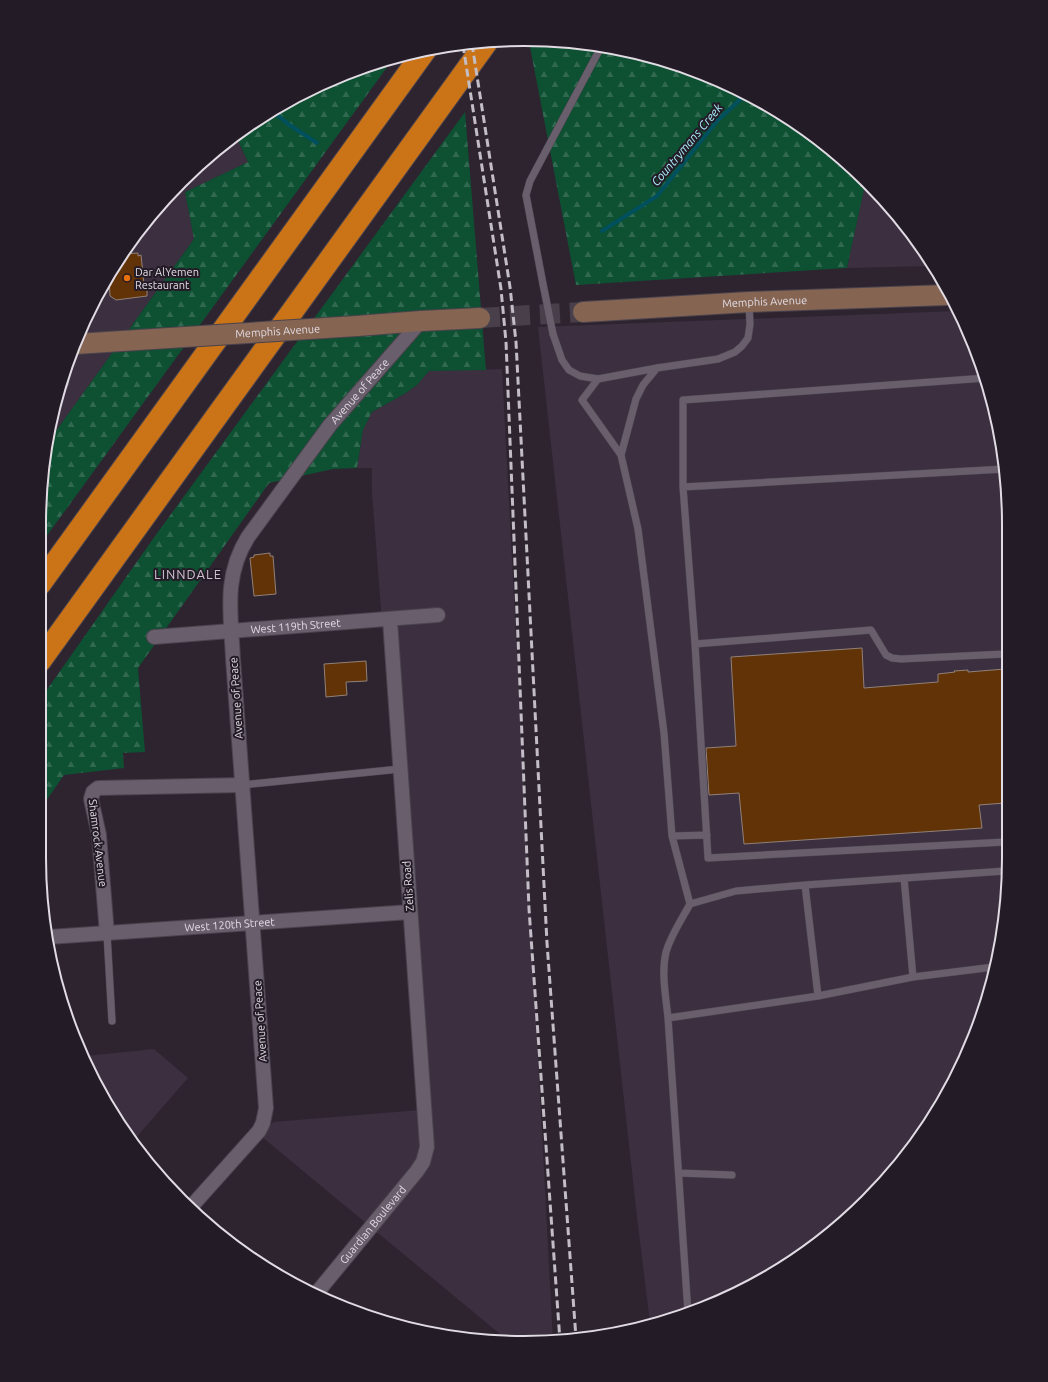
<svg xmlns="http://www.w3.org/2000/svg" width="1048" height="1382" viewBox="0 0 1048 1382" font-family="Ubuntu,sans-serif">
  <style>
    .built { fill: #3b2f40 }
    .forest { fill: url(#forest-firs) }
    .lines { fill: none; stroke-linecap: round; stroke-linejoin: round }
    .stream { stroke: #00505d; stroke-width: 4 }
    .building { fill: #633308; stroke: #918177 }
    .secondary-tunnel { stroke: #483f4b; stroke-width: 20; stroke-dasharray: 20 10; stroke-linecap: butt }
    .lane-casing { stroke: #4a434d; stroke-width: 8 }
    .street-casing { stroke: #4a434d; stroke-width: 16 }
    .secondary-casing { stroke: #4a434d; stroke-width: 22 }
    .highway-casing { stroke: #4a434d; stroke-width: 24 }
    .lane { stroke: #685e6c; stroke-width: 7 }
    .street { stroke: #685e6c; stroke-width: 14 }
    .secondary { stroke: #856452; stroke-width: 20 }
    .highway { stroke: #ca7317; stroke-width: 22 }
    .rail { stroke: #c3bdc5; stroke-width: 3; stroke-dasharray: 8 4; stroke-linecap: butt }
    .lane-bridge-casing { stroke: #4a434d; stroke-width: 8; stroke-linecap: butt }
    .secondary-bridge-casing { stroke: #4a434d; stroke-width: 22; stroke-linecap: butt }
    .lane-bridge { stroke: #685e6c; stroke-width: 7 }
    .secondary-bridge { stroke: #856452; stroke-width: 20 }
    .food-dot { fill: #e8710a; stroke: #231b26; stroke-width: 1.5 }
    .labels { text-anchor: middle; stroke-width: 4; stroke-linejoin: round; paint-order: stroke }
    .poi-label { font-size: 11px; fill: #e1dbe3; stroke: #231b26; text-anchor: start }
    .street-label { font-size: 11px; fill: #e1dbe3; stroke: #231b26 }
    .water-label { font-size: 12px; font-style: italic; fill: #aaedfc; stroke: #231b26 }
    .quarter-label { font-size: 13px; letter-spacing: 1px; fill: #ccc1d0; stroke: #231b26 }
    .rim { fill: none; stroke: #e1dbe3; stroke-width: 2 }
  </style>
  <defs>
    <pattern id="forest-firs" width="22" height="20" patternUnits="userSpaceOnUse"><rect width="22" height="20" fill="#0d5032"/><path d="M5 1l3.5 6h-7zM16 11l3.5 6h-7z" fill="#306950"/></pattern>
  </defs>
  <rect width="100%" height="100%" fill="#2d2430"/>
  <!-- built -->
  <path class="built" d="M236,136l12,26 -63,30 9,47 -146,203 8,-44 33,-88 50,-81 42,-48z
    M866,180l61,74 6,12 -86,2z
    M955,311l28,57 22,93v461l-22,92 -56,113 -60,74 -73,60 -114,56 -30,6 -13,-106 -99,-890z
    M502,369l51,973 -47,-3 -244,-202 11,-15 147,-12 -48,-617v-25h-15l6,-38 9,-18 34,-19 11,-8 12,-14z
    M154,1049l34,29 -54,62 -30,-39 -18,-45z"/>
  <!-- forest -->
  <path class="forest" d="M535,40l83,8 91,28 84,45 73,59 -19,88 -271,17 -46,-238z
    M393,59l-323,445 -30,41v-52l8,-51 146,-203 -9,-47 63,-30 -12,-26 18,-15 84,-45z
    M465,112l21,258 -57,1 -12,14 -11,8 -34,19 -9,18 -6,38 -24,1 -64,14 -131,185 7,84 -22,1 1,15 -60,7 -25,36v-110l116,-165z"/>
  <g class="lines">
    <!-- stream -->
    <path class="stream" d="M273,111l15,13 29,19
      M602,231l55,-35 60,-75 28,-26"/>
  </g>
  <!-- building -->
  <path class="building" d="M138,253v3l3,-1 3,29h3v12l-31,4 -6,-4 -1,-18 14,-24z
    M270,553v3h3l3,38 -22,2 -4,-38 4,-1v-2z
    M862,648l2,40 74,-6v-8l17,-2 -1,-1 14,-1v2l37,-3v134l-26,2 3,23 -238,16 -5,-51 -30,2 -3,-47 30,-2 -5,-89z
    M366,661l1,20 -21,1 1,13 -21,2 -2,-33z"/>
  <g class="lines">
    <!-- secondary-tunnel -->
    <path class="secondary-tunnel" d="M480,318l103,-6"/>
    <!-- lane casing -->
    <g class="lane-casing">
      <path id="lane" d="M543,284l-17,-89 4,-14 71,-134
        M553,334l9,26 7,10 11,6 18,3 59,-11 61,-9 17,-7 7,-6 6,-8 2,-14 -1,-20
        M598,379l-16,21 39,55 17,74 26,204 8,103 35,-1
        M54,408l11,-24 1,-13
        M621,455l15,-56 7,-14 14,-17
        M683,487l322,-18
        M695,644l-12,-157v-87l303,-22
        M242,785l158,-16
        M672,836l18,68 46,-13 69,-6 200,-14
        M1005,842l-297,16 -13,-214 176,-14 15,25 6,3 9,1 104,-5
        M904,878l9,99 81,-10
        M805,885l13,111 95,-19
        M690,904c-8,15 -19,31 -24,48 -5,21 0,45 2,66l150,-22
        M107,934l5,87
        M668,1018l20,295
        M679,1173l53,2"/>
    </g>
    <!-- street casing -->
    <g class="street-casing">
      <g id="street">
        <path id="s1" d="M154,637l284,-22"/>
        <path d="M107,934l-8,-99 -8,-36 2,-7 5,-4 144,-3"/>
        <path id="s2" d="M49,937l361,-25"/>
        <path id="s3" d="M190,1208l69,-77 4,-8 3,-15 -33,-449c-2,-45 -10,-82 15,-122l82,-112 91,-104"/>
        <path id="s4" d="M315,1295l102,-124 6,-9 4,-15 -37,-527"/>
      </g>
    </g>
    <!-- secondary casing -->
    <g class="secondary-casing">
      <g id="secondary">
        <path id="s5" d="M583,312l166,-10 198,-7"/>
        <path d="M357,326l64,-5 59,-3"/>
        <path d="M76,344l46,-3"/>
      </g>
    </g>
    <!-- highway casing -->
    <g class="highway-casing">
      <path id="highway" d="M40,584l386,-535
        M40,661l446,-618"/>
    </g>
    <!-- lane -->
    <use href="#lane" class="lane"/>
    <!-- street -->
    <use href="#street" class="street"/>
    <!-- secondary -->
    <use href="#secondary" class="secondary"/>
    <!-- highway -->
    <use href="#highway" class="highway"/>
    <!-- rail -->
    <path class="rail" d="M472,44l38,243 6,55 31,601 29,395
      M463,45l38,244 5,53 23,567 31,432"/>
    <!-- lane-bridge casing -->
    <g class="lane-bridge-casing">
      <path id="lane-bridge" d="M543,284l10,50"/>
    </g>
    <!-- secondary-bridge casing -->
    <g class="secondary-bridge-casing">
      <g id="secondary-bridge">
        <path id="s6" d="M122,341l235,-15"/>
      </g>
    </g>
    <!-- lane-bridge -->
    <use href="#lane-bridge" class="lane-bridge"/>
    <!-- secondary-bridge -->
    <use href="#secondary-bridge" class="secondary-bridge"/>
  </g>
  <!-- markers -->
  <circle class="food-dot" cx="127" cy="278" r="4"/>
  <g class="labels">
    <!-- poi labels -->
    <g class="poi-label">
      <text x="135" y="276">Dar AlYemen<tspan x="135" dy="13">Restaurant</tspan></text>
    </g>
    <!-- street labels -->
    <g class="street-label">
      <text dy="4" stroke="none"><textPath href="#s5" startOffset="182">Memphis Avenue</textPath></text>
      <text dy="4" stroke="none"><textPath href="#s6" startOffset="156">Memphis Avenue</textPath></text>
      <text dy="4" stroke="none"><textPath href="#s3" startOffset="887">Avenue of Peace</textPath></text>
      <text dy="4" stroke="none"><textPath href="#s1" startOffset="142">West 119th Street</textPath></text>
      <text transform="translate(236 698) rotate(-94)" y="4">Avenue of Peace</text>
      <text transform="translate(98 843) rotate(83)" y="4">Shamrock Avenue</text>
      <text transform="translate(408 886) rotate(-94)" y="4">Zelis Road</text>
      <text dy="4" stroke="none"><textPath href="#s2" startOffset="181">West 120th Street</textPath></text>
      <text transform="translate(260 1021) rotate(-94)" y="4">Avenue of Peace</text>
      <text dy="4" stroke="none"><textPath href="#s4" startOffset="91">Guardian Boulevard</textPath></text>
    </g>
    <!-- water labels -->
    <g class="water-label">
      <text transform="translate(687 145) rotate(-50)" y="4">Countrymans Creek</text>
    </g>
    <!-- quarter labels -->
    <g class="quarter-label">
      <text x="188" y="579">LINNDALE</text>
    </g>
  </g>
  <!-- crop -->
  <path d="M0 0H1048V1382H0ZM524 46H524A478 478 0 0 1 1002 524V858A478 478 0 0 1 524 1336H524A478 478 0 0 1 46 858V524A478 478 0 0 1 524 46Z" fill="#231b26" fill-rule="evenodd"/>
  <path class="rim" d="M524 46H524A478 478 0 0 1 1002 524V858A478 478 0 0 1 524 1336H524A478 478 0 0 1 46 858V524A478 478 0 0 1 524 46Z"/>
</svg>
